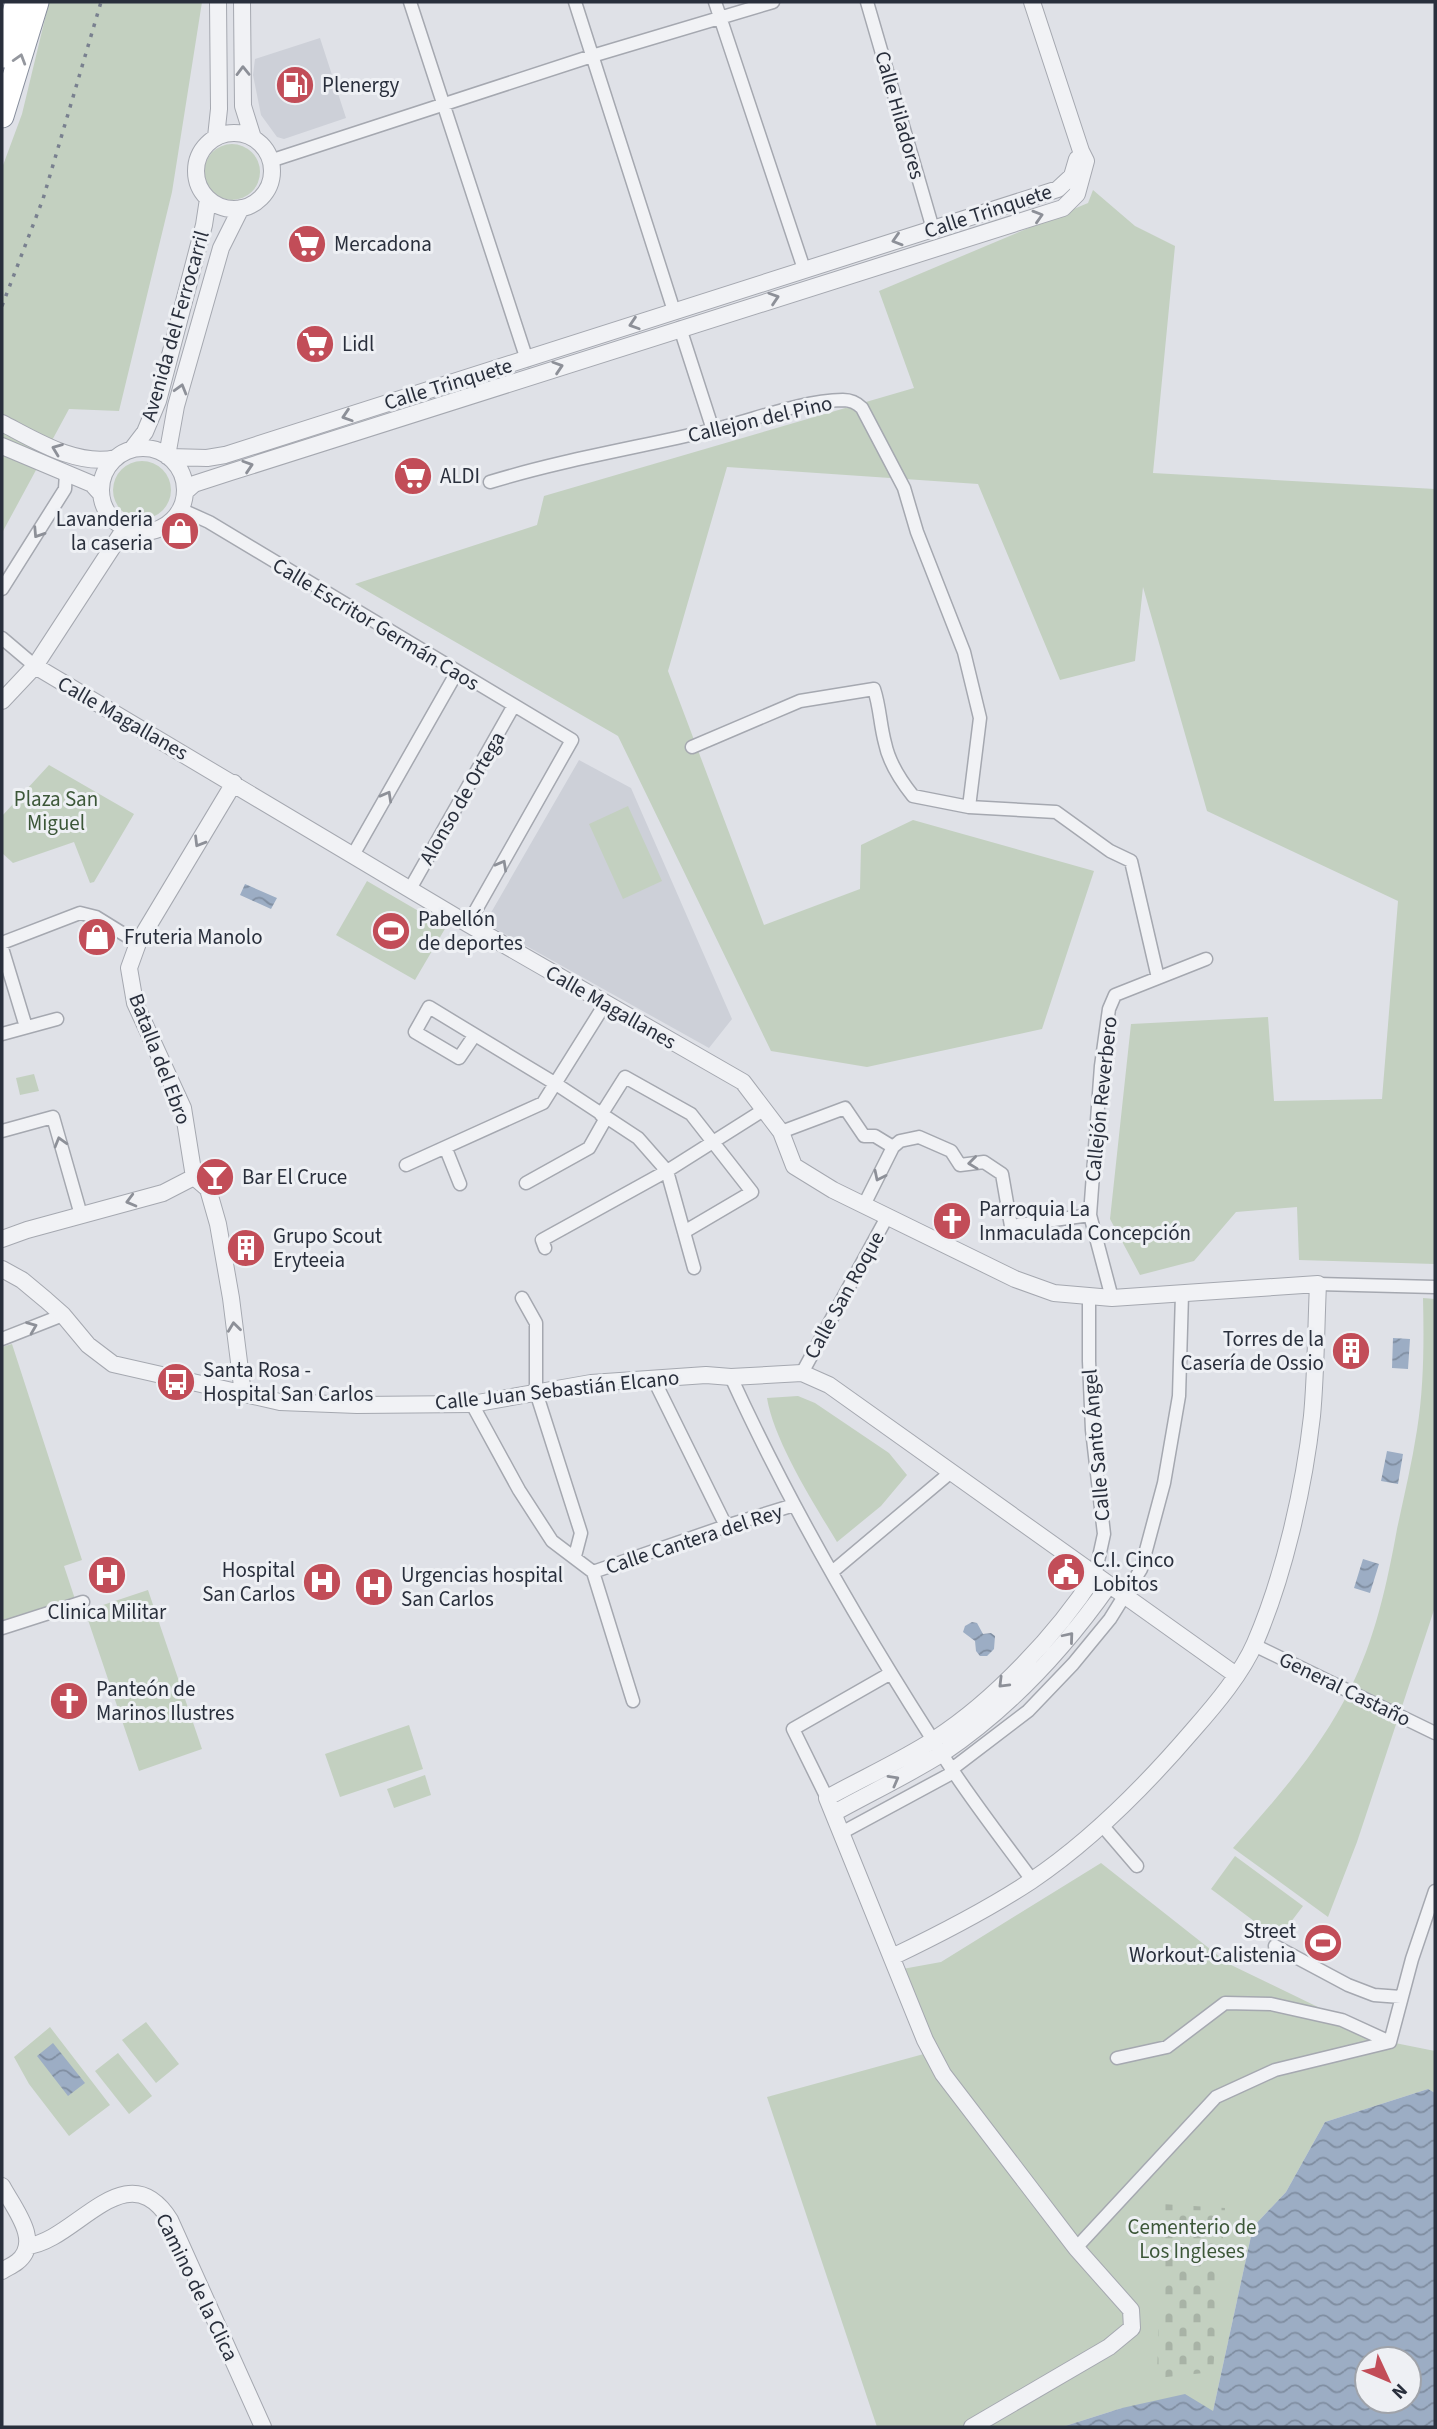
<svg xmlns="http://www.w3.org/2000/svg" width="1437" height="2429" viewBox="0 0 1437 2429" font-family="'Source Sans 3',sans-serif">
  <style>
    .built { fill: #cdd0d8 }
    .green { fill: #c3d0c0 }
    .cemetery { fill: url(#cemetery-stones) }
    .water { fill: url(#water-waves); fill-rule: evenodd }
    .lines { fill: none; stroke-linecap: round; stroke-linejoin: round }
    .minor-casing { stroke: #a5a8b0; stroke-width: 15 }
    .tertiary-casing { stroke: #a5a8b0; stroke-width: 18 }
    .motorway-casing { stroke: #878e9c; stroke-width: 25 }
    .minor { stroke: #f1f2f5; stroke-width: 12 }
    .tertiary { stroke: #f1f2f5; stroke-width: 16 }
    .motorway { stroke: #fff; stroke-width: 23 }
    .rail { stroke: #79808f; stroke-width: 3.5; stroke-dasharray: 3.5 7; stroke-linecap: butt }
    .oneway { stroke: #94979e }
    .oneway2 { stroke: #8d9098 }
    .labels { text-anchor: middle; stroke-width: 6; stroke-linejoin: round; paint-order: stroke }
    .poi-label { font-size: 21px; fill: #292f3c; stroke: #eef0f4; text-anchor: start }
    .street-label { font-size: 21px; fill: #292f3c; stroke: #eef0f4 }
    .park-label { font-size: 21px; fill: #3c5738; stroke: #eef0f4 }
  </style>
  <defs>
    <pattern id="cemetery-stones" width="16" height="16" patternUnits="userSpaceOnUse" patternTransform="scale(1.75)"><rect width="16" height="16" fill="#c3d0c0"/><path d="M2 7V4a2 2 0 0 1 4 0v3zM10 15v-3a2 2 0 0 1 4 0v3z" fill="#a8b3a6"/></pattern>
    <pattern id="water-waves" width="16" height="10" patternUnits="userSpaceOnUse" patternTransform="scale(1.75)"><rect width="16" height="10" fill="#9cadc4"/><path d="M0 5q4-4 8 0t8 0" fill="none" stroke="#7f8da0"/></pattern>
  </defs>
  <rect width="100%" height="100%" fill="#dfe1e7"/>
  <!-- built -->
  <path class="built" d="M320,38l26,80 -62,21 -7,-2 -16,-22 -8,-40 2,-16z
    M579,760l52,28 101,231 -23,29 -224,-125z"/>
  <!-- green -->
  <path class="green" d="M49,2h153l-30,190 -53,219 -50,-2 -67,124v-365l20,-54z
    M204 172a28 28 0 1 1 56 0a28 28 0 1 1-56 0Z
    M1093,190l42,36 40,20 -22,227 282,16v775l-136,-4 -2,-53 -61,5 -42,49 -54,14 -30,-56 21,-195 137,-7 6,84 108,-2 16,-198 -191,-90 -64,-224 -8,74 -75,19 -82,-196 -251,-17 -59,204 96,254 96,-36 1,-44 52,-25 181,51 -52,158 -175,38 -96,-16 -153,-315 -263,-152 182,-59 7,-29 370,-108 -35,-97 209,-88z
    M113 490a29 29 0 1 1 58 0a29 29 0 1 1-58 0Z
    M49,765l85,49 -40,68 -4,1 -16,-41 -61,21 -11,-10v-37z
    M628,806l34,75 -39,18 -34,-75z
    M367,881l79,46 -31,53 -79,-45z
    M34,1074l5,17 -19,4 -4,-17z
    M1423,1298l12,1v308l-78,235 -29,75 -95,-69c43,-49 87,-98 116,-157 26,-51 38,-107 48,-162 7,-33 15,-66 20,-99 7,-43 7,-89 6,-132z
    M12,1344l70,216 -18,6 11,33 -73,24v-276z
    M798,1396l17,7 74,50 18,22 -26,31 -44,36c-23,-38 -63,-101 -70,-144z
    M148,1590l54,159 -63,22 -54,-160z
    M409,1725l14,44 -83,28 -15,-43z
    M425,1775l6,20 -37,13 -7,-19z
    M1235,1856l68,50 -25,33 -67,-50z
    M1101,1863l128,101 161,78 45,9v42l-7,-4 -103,33 -39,70 -33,35 -40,184 -91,-3 -60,19h-185l-110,-330 164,-45 -34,-82 44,-8z
    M146,2022l33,42 -23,19 -34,-43z
    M50,2027l60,78 -41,31 -40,-52 -15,-27z
    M118,2053l34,43 -23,18 -34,-43z"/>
  <!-- cemetery -->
  <path class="cemetery" d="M1162,2204l63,4 -12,164 -56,6z"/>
  <!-- water -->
  <path class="water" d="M245,884l32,14 -6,11 -31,-14z
    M1393,1338l17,1 -2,30 -16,-1z
    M1387,1451l16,3 -5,30 -17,-3z
    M1363,1559l16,5 -9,29 -16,-5z
    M972,1622l5,1 6,11 8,-1 4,3 -1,13 -7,7h-7l-4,-5 -1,-10 -12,-9 2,-6z
    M53,2043l32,40 -17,13 -31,-40z
    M1428,2089l7,4v334h-373l60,-19 63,-14 28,17 40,-184 33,-35 39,-70zM1367,2359h42v42h-42z"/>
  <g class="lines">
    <!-- minor casing -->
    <g class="minor-casing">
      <path id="minor" d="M410,2l117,358
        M575,2l99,309
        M715,2l89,267
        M867,2l66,227
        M270,161l322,-105 181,-54
        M680,328l33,102
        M490,482c72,-22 145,-34 218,-51 44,-10 90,-30 135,-31 8,0 14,3 19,8l42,80 13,44 47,120 16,66 -11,89
        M180,509l29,13 363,218 -104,184
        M2,589l63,-100 1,-16
        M2,638l33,28
        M692,747l108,-46 74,-12c6,18 6,36 11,54 4,20 16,38 28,53l56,11 87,5 54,39 21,10 27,117
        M353,855l104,-183
        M410,889l103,-182
        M2,943l78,-30 16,4 42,26
        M2,948l24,79
        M2,1034l55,-15
        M474,1036l-15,22 -44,-26 14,-25 127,77 82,54 29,33 27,97
        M601,1115l24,-38 66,37 61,78 -68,40
        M2,1131l51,-14 28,98
        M781,1132l64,-24 19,28h11l18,11
        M446,1149l14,35
        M406,1165l137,-62 62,-99
        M526,1183l63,-35 17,-30
        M864,1205l29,-58 7,-6 19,-4 32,14 9,14 24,-3 18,12 9,52 79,-11
        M545,1248l-3,-8 125,-69 98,-62
        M1318,1284l117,3
        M1089,1296v65l3,69 12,104 -9,41
        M522,1298l14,25v69l45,141 -6,23
        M1112,1298l-22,-83 11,-149 8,-57 6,-14 91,-36
        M2,1339l61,-24
        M802,1373l85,-156
        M731,1377c62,136 138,265 220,391 25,38 54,75 81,112
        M654,1380l72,146
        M472,1404l47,86 33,51 41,31
        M593,1572l133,-46 68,-21
        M593,1572l40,129
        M832,1572l119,-100
        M2,1628l81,-26
        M1254,1645l181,88
        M952,1769l76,-58 45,-47 37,-45 31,-50 23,-86 15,-87 3,-102
        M827,1798l-34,-69 98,-56
        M1101,1824l36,42
        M843,1832l111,-60
        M1275,1946l73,39 26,10 27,2
        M1390,2042l22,-83 23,-68
        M1117,2058l50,-11 58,-44 46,1 71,16 48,22
        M1076,2248l140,-151 59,-27 115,-28"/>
    </g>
    <!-- tertiary casing -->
    <g class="tertiary-casing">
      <path id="tertiary" d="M242,2l1,104 10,32
        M196 171a38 38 0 1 1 76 0a38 38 0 1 1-76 0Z
        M216,137l3,-28 -1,-107
        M2,423c33,17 75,44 114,35
        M2,446l90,38 9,10
        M101 490a42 42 0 1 1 84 0a42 42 0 1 1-84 0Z
        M132,449l13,-17 13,-31 46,-176 4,-26
        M167,456l9,-50 45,-158 20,-40
        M169,457l38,1 18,-3 833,-266 14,-13 5,-17
        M185,492l9,-8 37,-12 832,-264 14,-14 9,-33 -5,-10 -49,-149
        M35,666l433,258 275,158 38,50 13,34 39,24 182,89 39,14 58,5 206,-14c-2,44 -2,89 -6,132 -8,72 -28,160 -57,227 -13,30 -39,61 -61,86 -47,55 -102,111 -163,152 -44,29 -91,53 -139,76
        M2,701l33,-35 90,-138
        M234,783l-96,160 -9,25 6,35 48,105 11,69 14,12 10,35 13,74 12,96
        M2,1239l25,-9 136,-37 31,-16
        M2,1269l20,11 24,20 17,15 25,30 25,19 167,38 77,3 115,-1 119,-21 115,-8 25,2 71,-4 27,12 407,290
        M834,1813c36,-20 74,-38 109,-60 65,-44 121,-104 166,-168
        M2,2186c11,21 41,56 15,76 -5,4 -11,6 -15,9
        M27,2246c48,-4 99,-96 143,-26l93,207
        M972,2427l137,-80 23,-19 -1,-18 -55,-62 -133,-174 -18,-34 -98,-242c36,-20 74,-37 108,-59 59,-38 122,-105 160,-164"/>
    </g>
    <!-- motorway casing -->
    <g class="motorway-casing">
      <path id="motorway" d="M2,56l15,-54
        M2,116l35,-114"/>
    </g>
    <!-- minor -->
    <use href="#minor" class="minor"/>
    <!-- tertiary -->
    <use href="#tertiary" class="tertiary"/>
    <!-- motorway -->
    <use href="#motorway" class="motorway"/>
    <!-- rail -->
    <path class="rail" d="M2,306l41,-107 58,-197"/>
  </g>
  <!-- one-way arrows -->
  <defs><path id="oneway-chevron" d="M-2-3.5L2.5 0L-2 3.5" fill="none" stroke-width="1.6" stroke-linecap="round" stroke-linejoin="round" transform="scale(1.75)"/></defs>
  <use class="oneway" href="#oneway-chevron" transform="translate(20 59) rotate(-73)"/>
  <g class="oneway2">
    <use href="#oneway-chevron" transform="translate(243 71) rotate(-91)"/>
    <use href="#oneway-chevron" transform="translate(1038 216) rotate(-17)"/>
    <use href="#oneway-chevron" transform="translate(897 240) rotate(163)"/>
    <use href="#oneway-chevron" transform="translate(774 298) rotate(-18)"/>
    <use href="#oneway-chevron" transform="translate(634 324) rotate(162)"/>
    <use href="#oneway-chevron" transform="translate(558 367) rotate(-18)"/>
    <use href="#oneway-chevron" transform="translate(181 389) rotate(-74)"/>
    <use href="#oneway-chevron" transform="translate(347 416) rotate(162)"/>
    <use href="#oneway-chevron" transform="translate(57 449) rotate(-159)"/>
    <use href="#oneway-chevron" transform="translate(248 466) rotate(-18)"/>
    <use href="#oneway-chevron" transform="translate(38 533) rotate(123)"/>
    <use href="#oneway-chevron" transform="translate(387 796) rotate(-61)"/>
    <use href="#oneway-chevron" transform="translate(199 842) rotate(121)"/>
    <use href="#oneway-chevron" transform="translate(502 865) rotate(-61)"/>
    <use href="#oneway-chevron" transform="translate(60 1142) rotate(-106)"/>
    <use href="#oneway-chevron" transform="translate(973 1163) rotate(173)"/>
    <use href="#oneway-chevron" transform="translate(879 1176) rotate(116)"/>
    <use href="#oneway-chevron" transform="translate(131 1201) rotate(165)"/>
    <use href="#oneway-chevron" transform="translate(32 1327) rotate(-22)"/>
    <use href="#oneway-chevron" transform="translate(234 1327) rotate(-97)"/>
    <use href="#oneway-chevron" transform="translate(1069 1637) rotate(-50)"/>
    <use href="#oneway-chevron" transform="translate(1003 1683) rotate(135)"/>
    <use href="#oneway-chevron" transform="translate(894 1780) rotate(-29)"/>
  </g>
  <!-- icons -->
  <defs>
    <g id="fuel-disc" transform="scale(2.0125)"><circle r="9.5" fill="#c24d58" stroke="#eef0f4"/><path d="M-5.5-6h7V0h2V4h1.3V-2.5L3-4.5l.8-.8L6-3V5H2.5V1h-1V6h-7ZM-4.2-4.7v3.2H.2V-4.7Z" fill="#fff"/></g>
    <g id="supermarket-disc" transform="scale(2.0125)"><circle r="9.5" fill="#c24d58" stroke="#eef0f4"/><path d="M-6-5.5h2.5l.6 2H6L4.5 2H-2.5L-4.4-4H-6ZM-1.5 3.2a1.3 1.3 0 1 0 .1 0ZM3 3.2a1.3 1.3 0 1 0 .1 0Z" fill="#fff"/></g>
    <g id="shop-disc" transform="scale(2.0125)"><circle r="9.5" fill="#c24d58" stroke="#eef0f4"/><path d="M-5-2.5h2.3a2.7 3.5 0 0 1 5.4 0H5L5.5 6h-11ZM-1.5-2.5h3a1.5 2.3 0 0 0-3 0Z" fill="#fff"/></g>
    <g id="stadium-disc" transform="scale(2.0125)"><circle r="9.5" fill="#c24d58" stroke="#eef0f4"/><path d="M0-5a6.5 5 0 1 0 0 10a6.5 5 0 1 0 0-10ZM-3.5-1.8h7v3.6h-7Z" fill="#fff"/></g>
    <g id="bar-disc" transform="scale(2.0125)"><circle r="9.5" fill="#c24d58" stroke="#eef0f4"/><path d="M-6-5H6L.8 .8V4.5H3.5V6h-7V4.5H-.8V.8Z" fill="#fff"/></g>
    <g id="church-disc" transform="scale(2.0125)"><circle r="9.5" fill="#c24d58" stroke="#eef0f4"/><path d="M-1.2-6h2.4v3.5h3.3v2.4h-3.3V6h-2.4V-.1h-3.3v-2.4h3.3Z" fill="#fff"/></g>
    <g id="building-disc" transform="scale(2.0125)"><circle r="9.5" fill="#c24d58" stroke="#eef0f4"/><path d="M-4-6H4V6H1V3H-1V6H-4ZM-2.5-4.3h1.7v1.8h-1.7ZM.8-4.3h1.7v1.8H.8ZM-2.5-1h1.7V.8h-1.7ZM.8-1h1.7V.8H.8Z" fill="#fff"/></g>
    <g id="bus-disc" transform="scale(2.0125)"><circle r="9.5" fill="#c24d58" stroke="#eef0f4"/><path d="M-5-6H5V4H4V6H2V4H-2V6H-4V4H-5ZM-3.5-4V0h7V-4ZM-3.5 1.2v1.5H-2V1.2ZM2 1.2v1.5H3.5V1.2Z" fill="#fff"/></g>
    <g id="civic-disc" transform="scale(2.0125)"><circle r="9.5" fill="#c24d58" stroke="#eef0f4"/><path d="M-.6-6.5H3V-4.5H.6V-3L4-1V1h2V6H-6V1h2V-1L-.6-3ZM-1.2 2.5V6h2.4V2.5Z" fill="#fff"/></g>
    <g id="hospital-disc" transform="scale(2.0125)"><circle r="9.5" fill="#c24d58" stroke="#eef0f4"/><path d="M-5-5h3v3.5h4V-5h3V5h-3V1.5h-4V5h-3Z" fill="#fff"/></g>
  </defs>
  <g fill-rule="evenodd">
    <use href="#fuel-disc" x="295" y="85"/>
    <use href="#supermarket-disc" x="307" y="244"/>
    <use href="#supermarket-disc" x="315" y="344"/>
    <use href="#supermarket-disc" x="413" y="476"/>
    <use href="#shop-disc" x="180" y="531"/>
    <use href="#stadium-disc" x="391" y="931"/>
    <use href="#shop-disc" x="97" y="937"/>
    <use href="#bar-disc" x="215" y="1177"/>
    <use href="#church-disc" x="952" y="1221"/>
    <use href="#building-disc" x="246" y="1248"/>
    <use href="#building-disc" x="1351" y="1351"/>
    <use href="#bus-disc" x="176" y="1382"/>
    <use href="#civic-disc" x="1066" y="1572"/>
    <use href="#hospital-disc" x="107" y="1575"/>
    <use href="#hospital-disc" x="322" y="1582"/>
    <use href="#hospital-disc" x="374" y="1587"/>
    <use href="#church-disc" x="69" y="1701"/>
    <use href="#stadium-disc" x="1323" y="1943"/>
  </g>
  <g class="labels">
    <!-- poi labels -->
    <g class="poi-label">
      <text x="322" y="92">Plenergy</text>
      <text x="334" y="251">Mercadona</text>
      <text x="342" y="351">Lidl</text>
      <text x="440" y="483">ALDI</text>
      <text x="153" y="526" text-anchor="end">Lavanderia<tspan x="153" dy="24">la caseria</tspan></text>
      <text x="418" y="926">Pabellón<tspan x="418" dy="24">de deportes</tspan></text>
      <text x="124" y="944">Fruteria Manolo</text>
      <text x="242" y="1184">Bar El Cruce</text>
      <text x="979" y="1216">Parroquia La<tspan x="979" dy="24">Inmaculada Concepción</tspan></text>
      <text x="273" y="1243">Grupo Scout<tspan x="273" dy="24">Eryteeia</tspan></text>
      <text x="1324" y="1346" text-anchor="end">Torres de la<tspan x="1324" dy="24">Casería de Ossio</tspan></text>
      <text x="203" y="1377">Santa Rosa -<tspan x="203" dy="24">Hospital San Carlos</tspan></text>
      <text x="1093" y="1567">C.I. Cinco<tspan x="1093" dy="24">Lobitos</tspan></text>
      <text x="295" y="1577" text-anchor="end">Hospital<tspan x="295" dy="24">San Carlos</tspan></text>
      <text x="401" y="1582">Urgencias hospital<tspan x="401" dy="24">San Carlos</tspan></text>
      <text x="107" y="1619" text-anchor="middle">Clinica Militar</text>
      <text x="96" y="1696">Panteón de<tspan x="96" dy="24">Marinos Ilustres</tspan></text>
      <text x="1296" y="1938" text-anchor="end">Street<tspan x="1296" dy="24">Workout-Calistenia</tspan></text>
    </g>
    <!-- street labels -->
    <g class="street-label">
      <text transform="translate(900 115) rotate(74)" y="7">Calle Hiladores</text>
      <text transform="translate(988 211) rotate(-18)" y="7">Calle Trinquete</text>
      <text transform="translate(175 326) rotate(-74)" y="7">Avenida del Ferrocarril</text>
      <text transform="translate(448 384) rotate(-17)" y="7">Calle Trinquete</text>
      <text transform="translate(760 419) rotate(-13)" y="7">Callejon del Pino</text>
      <text transform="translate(376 624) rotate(31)" y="7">Calle Escritor Germán Caos</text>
      <text transform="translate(123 718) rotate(30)" y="7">Calle Magallanes</text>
      <text transform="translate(462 798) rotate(-60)" y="7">Alonso de Ortega</text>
      <text transform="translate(611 1007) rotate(30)" y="7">Calle Magallanes</text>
      <text transform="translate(160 1059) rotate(69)" y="7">Batalla del Ebro</text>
      <text transform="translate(1101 1099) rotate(-84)" y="7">Callejón Reverbero</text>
      <text transform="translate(844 1295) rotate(-61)" y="7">Calle San Roque</text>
      <text transform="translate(557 1390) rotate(-6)" y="7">Calle Juan Sebastián Elcano</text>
      <text transform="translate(1096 1445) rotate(-95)" y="7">Calle Santo Ángel</text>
      <text transform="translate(694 1539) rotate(-18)" y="7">Calle Cantera del Rey</text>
      <text transform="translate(1345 1689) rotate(26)" y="7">General Castaño</text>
      <text transform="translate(197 2287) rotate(64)" y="7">Camino de la Clica</text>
    </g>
    <!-- park labels -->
    <g class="park-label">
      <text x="56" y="806">Plaza San<tspan x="56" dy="24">Miguel</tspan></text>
      <text x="1192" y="2234">Cementerio de<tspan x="1192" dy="24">Los Ingleses</tspan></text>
    </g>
  </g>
  <!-- border -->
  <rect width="1437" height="2429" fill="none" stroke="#292f3c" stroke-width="7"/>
  <!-- north arrow -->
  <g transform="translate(1388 2380) rotate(134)"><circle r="33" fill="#eef0f4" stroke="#9fa3aa" stroke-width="2"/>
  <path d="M0-5L12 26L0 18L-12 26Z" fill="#c24d58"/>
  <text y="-10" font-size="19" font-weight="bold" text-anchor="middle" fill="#292f3c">N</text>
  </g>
</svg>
